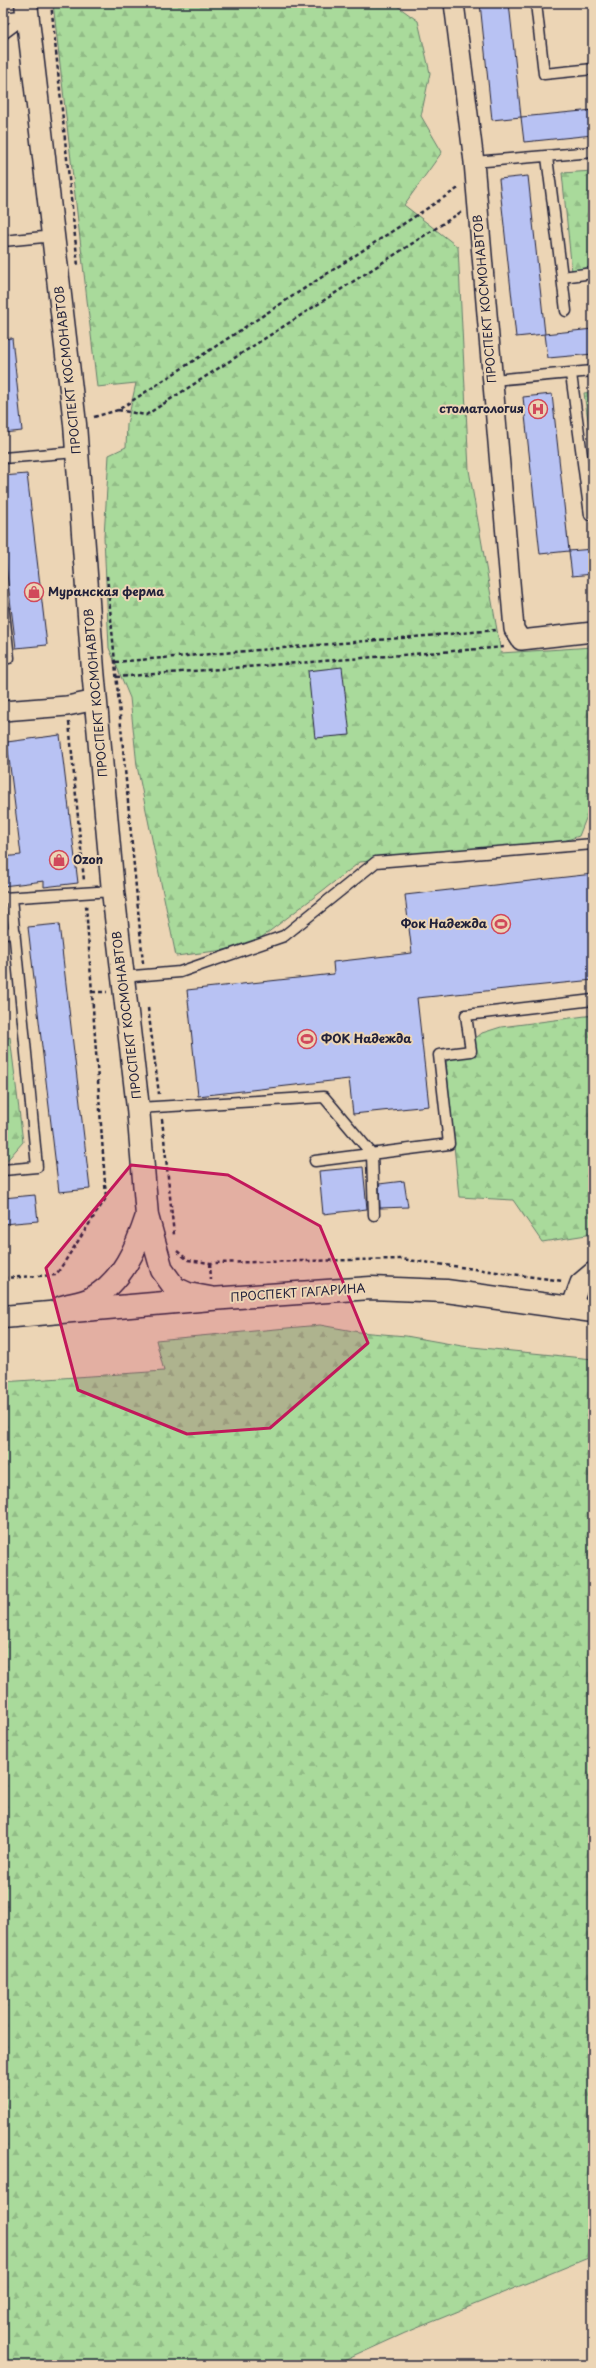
<svg xmlns="http://www.w3.org/2000/svg" width="596" height="2368" viewBox="0 0 596 2368" font-family="'Playpen Sans',sans-serif">
  <style>
    .forest { fill: url(#forest-firs); stroke: #667e6b }
    .building { fill: #b8c2f3; stroke: #22223b }
    .lines { fill: none; stroke-linecap: round; stroke-linejoin: round }
    .lane-casing { stroke: #22223b; stroke-width: 13 }
    .street-casing { stroke: #22223b; stroke-width: 22 }
    .secondary-casing { stroke: #22223b; stroke-width: 25 }
    .primary-casing { stroke: #22223b; stroke-width: 25 }
    .path { stroke: #22223b; stroke-width: 2.5; stroke-dasharray: 4 3; stroke-linecap: butt }
    .lane { stroke: #ecd5b5; stroke-width: 10 }
    .street { stroke: #ecd5b5; stroke-width: 19 }
    .secondary { stroke: #ecd5b5; stroke-width: 22 }
    .primary { stroke: #ecd5b5; stroke-width: 22 }
    .marked { fill: #c2185b; fill-opacity: 0.2; stroke: #c2185b; stroke-width: 3; stroke-linejoin: round }
    .labels { text-anchor: middle; stroke-width: 4; stroke-linejoin: round; paint-order: stroke }
    .street-label { font-size: 12px; fill: #22223b; stroke: #ecd5b5 }
    .poi-label { font-size: 12px; font-weight: bold; fill: #22223b; stroke: #ecd5b5; text-anchor: start }
  </style>
  <defs>
    <pattern id="forest-firs" width="22" height="20" patternUnits="userSpaceOnUse"><rect width="22" height="20" fill="#a9da9b"/><path d="M5 1l3.5 6h-7zM16 11l3.5 6h-7z" fill="#91bb86"/></pattern>
  </defs>
  <rect width="100%" height="100%" fill="#ecd5b5"/>
  <filter id="ink" filterUnits="userSpaceOnUse"><feTurbulence type="fractalNoise" baseFrequency=".025" numOctaves="2"/><feDisplacementMap in="SourceGraphic" scale="8" xChannelSelector="R" yChannelSelector="G"/><feConvolveMatrix kernelMatrix="1 2 1 2 8 2 1 2 1" color-interpolation-filters="sRGB"/></filter>
  <g filter="url(#ink)">
    <!-- forest -->
    <path class="forest" d="M53,3h340l25,18 12,52 -9,43 21,36 -38,53 54,42 11,223 32,183 92,-6 -2,159 -12,30 -15,5 -204,21 -111,85 -73,9 -39,-190 -7,-68 -21,-50 -5,-111 5,-82 17,-8 1,-23 9,-41 -39,4z
      M593,171v98l-21,3 -10,-99z
      M593,392v61l-9,-60z
      M593,1015v219l-51,8 -29,-42 -54,-3 -13,-135 36,-29 19,-6z
      M10,1037l13,105 -20,23v-125z
      M320,1325l39,7 47,4 56,10 131,13v897l-188,77 -70,32h-332v-983l161,-11 -8,-31z"/>
    <!-- building -->
    <path class="building" d="M480,3h29l12,114 -29,3z
      M593,110v25l-69,7 -3,-25z
      M528,176l17,158 -29,3 -17,-158z
      M593,329v25l-45,4 -3,-24z
      M12,338l10,93 -19,2v-94z
      M552,394l17,157 -29,3 -17,-157z
      M27,474l20,171 -31,3 -13,-107v-65z
      M593,549v25l-21,2 -3,-25z
      M342,667l8,68 -35,3 -7,-67z
      M60,735l18,148 -34,4v-6l-41,5v-29l18,-2 -14,-113z
      M593,874v106l-176,18 12,108 -76,8 -4,-35 -151,17 -11,-106 147,-16 -1,-12 79,-9 -7,-58z
      M59,924l31,265 -31,3 -31,-265z
      M363,1167l4,42 -44,5 -4,-43z
      M404,1181l4,26 -28,1 -1,-24z
      M35,1195l3,26 -35,3v-26z"/>
    <g class="lines">
      <!-- lane casing -->
      <g class="lane-casing">
        <path id="lane" d="M536,3l8,71 49,-5
          M3,18l25,-3
          M3,34l24,-18
          M547,157l15,120 31,-4
          M474,162l119,-10
          M3,241l51,-5
          M562,277l4,34
          M571,374l19,141h3
          M493,380l100,-9
          M3,458l73,-6
          M3,604l6,54
          M3,898l110,-7
          M3,933l12,-1
          M122,977l58,-5 104,-36 92,-74 217,-18
          M138,1108l186,-11 48,57 2,61
          M315,1161l134,-17 -10,-89 32,-4 -5,-36 127,-15
          M3,1170l34,-3 -26,-269"/>
      </g>
      <!-- street casing -->
      <g class="street-casing">
        <path id="street" d="M454,3l20,159 40,467 7,11 72,-8
          M3,711l64,-5 29,-6
          M571,1308l9,-25 13,-11"/>
      </g>
      <!-- secondary casing -->
      <g class="secondary-casing">
        <path id="secondary" d="M26,3l49,421 18,246 20,221 25,217 9,108 15,54 13,18 13,6 22,4
          M62,1307c9,-3 21,-4 30,-9 30,-16 45,-51 55,-82"/>
      </g>
      <!-- primary casing -->
      <g class="primary-casing">
        <path id="primary" d="M3,1317l208,-18 160,-11 75,3 147,20"/>
      </g>
      <!-- path -->
      <path class="path" d="M51,3l27,263
        M118,410l28,5 315,-203
        M94,417l24,-7 342,-223
        M107,576l36,387
        M115,662l382,-32
        M116,677l389,-30
        M69,722l15,159
        M92,992h15
        M148,1008l11,86
        M162,1119l12,116
        M177,1251l11,9 22,3 191,-4 162,22
        M210,1263l1,17
        M3,1278l53,-3 50,-77 -20,-293"/>
      <!-- lane -->
      <use href="#lane" class="lane"/>
      <!-- street -->
      <use href="#street" class="street"/>
      <!-- secondary -->
      <use href="#secondary" class="secondary"/>
      <!-- primary -->
      <use href="#primary" class="primary"/>
    </g>
  </g>
  <!-- marked area -->
  <path class="marked" d="M131,1165l97,10 92,51 48,117 -98,85 -83,6 -109,-44 -32,-122z"/>
  <!-- icons -->
  <defs>
    <g id="hospital-ring" transform="scale(1)"><circle r="9.5" fill="#ecd5b5" stroke="#d1495b" stroke-width="1.5"/><path d="M-5-5h3v3.5h4V-5h3V5h-3V1.5h-4V5h-3Z" fill="#d1495b"/></g>
    <g id="shop-ring" transform="scale(1)"><circle r="9.5" fill="#ecd5b5" stroke="#d1495b" stroke-width="1.5"/><path d="M-5-2.5h2.3a2.7 3.5 0 0 1 5.4 0H5L5.5 6h-11ZM-1.5-2.5h3a1.5 2.3 0 0 0-3 0Z" fill="#d1495b"/></g>
    <g id="stadium-ring" transform="scale(1)"><circle r="9.5" fill="#ecd5b5" stroke="#d1495b" stroke-width="1.5"/><path d="M0-5a6.5 5 0 1 0 0 10a6.5 5 0 1 0 0-10ZM-3.5-1.8h7v3.6h-7Z" fill="#d1495b"/></g>
  </defs>
  <g fill-rule="evenodd">
    <use href="#hospital-ring" x="538" y="409"/>
    <use href="#shop-ring" x="34" y="592"/>
    <use href="#shop-ring" x="59" y="860"/>
    <use href="#stadium-ring" x="501" y="924"/>
    <use href="#stadium-ring" x="307" y="1039"/>
  </g>
  <g class="labels">
    <!-- street labels -->
    <g class="street-label">
      <text transform="translate(485 299) rotate(-95)" y="4">ПРОСПЕКТ КОСМОНАВТОВ</text>
      <text transform="translate(68 370) rotate(-96)" y="4">ПРОСПЕКТ КОСМОНАВТОВ</text>
      <text transform="translate(96 693) rotate(-95)" y="4">ПРОСПЕКТ КОСМОНАВТОВ</text>
      <text transform="translate(127 1015) rotate(-97)" y="4">ПРОСПЕКТ КОСМОНАВТОВ</text>
      <text transform="translate(298 1293) rotate(-4)" y="4">ПРОСПЕКТ ГАГАРИНА</text>
    </g>
    <!-- poi labels -->
    <g class="poi-label">
      <text x="524" y="413" text-anchor="end">стоматология</text>
      <text x="48" y="596">Муранская ферма</text>
      <text x="73" y="864">Ozon</text>
      <text x="487" y="928" text-anchor="end">Фок Надежда</text>
      <text x="321" y="1043">ФОК Надежда</text>
    </g>
  </g>
  <!-- margin -->
  <rect width="596" height="2368" fill="none" stroke="#ecd5b5" stroke-width="16"/>
  <rect x="8" y="8" width="580" height="2352" fill="none" stroke="#22223b" stroke-width="1.5" filter="url(#ink)"/>
</svg>
